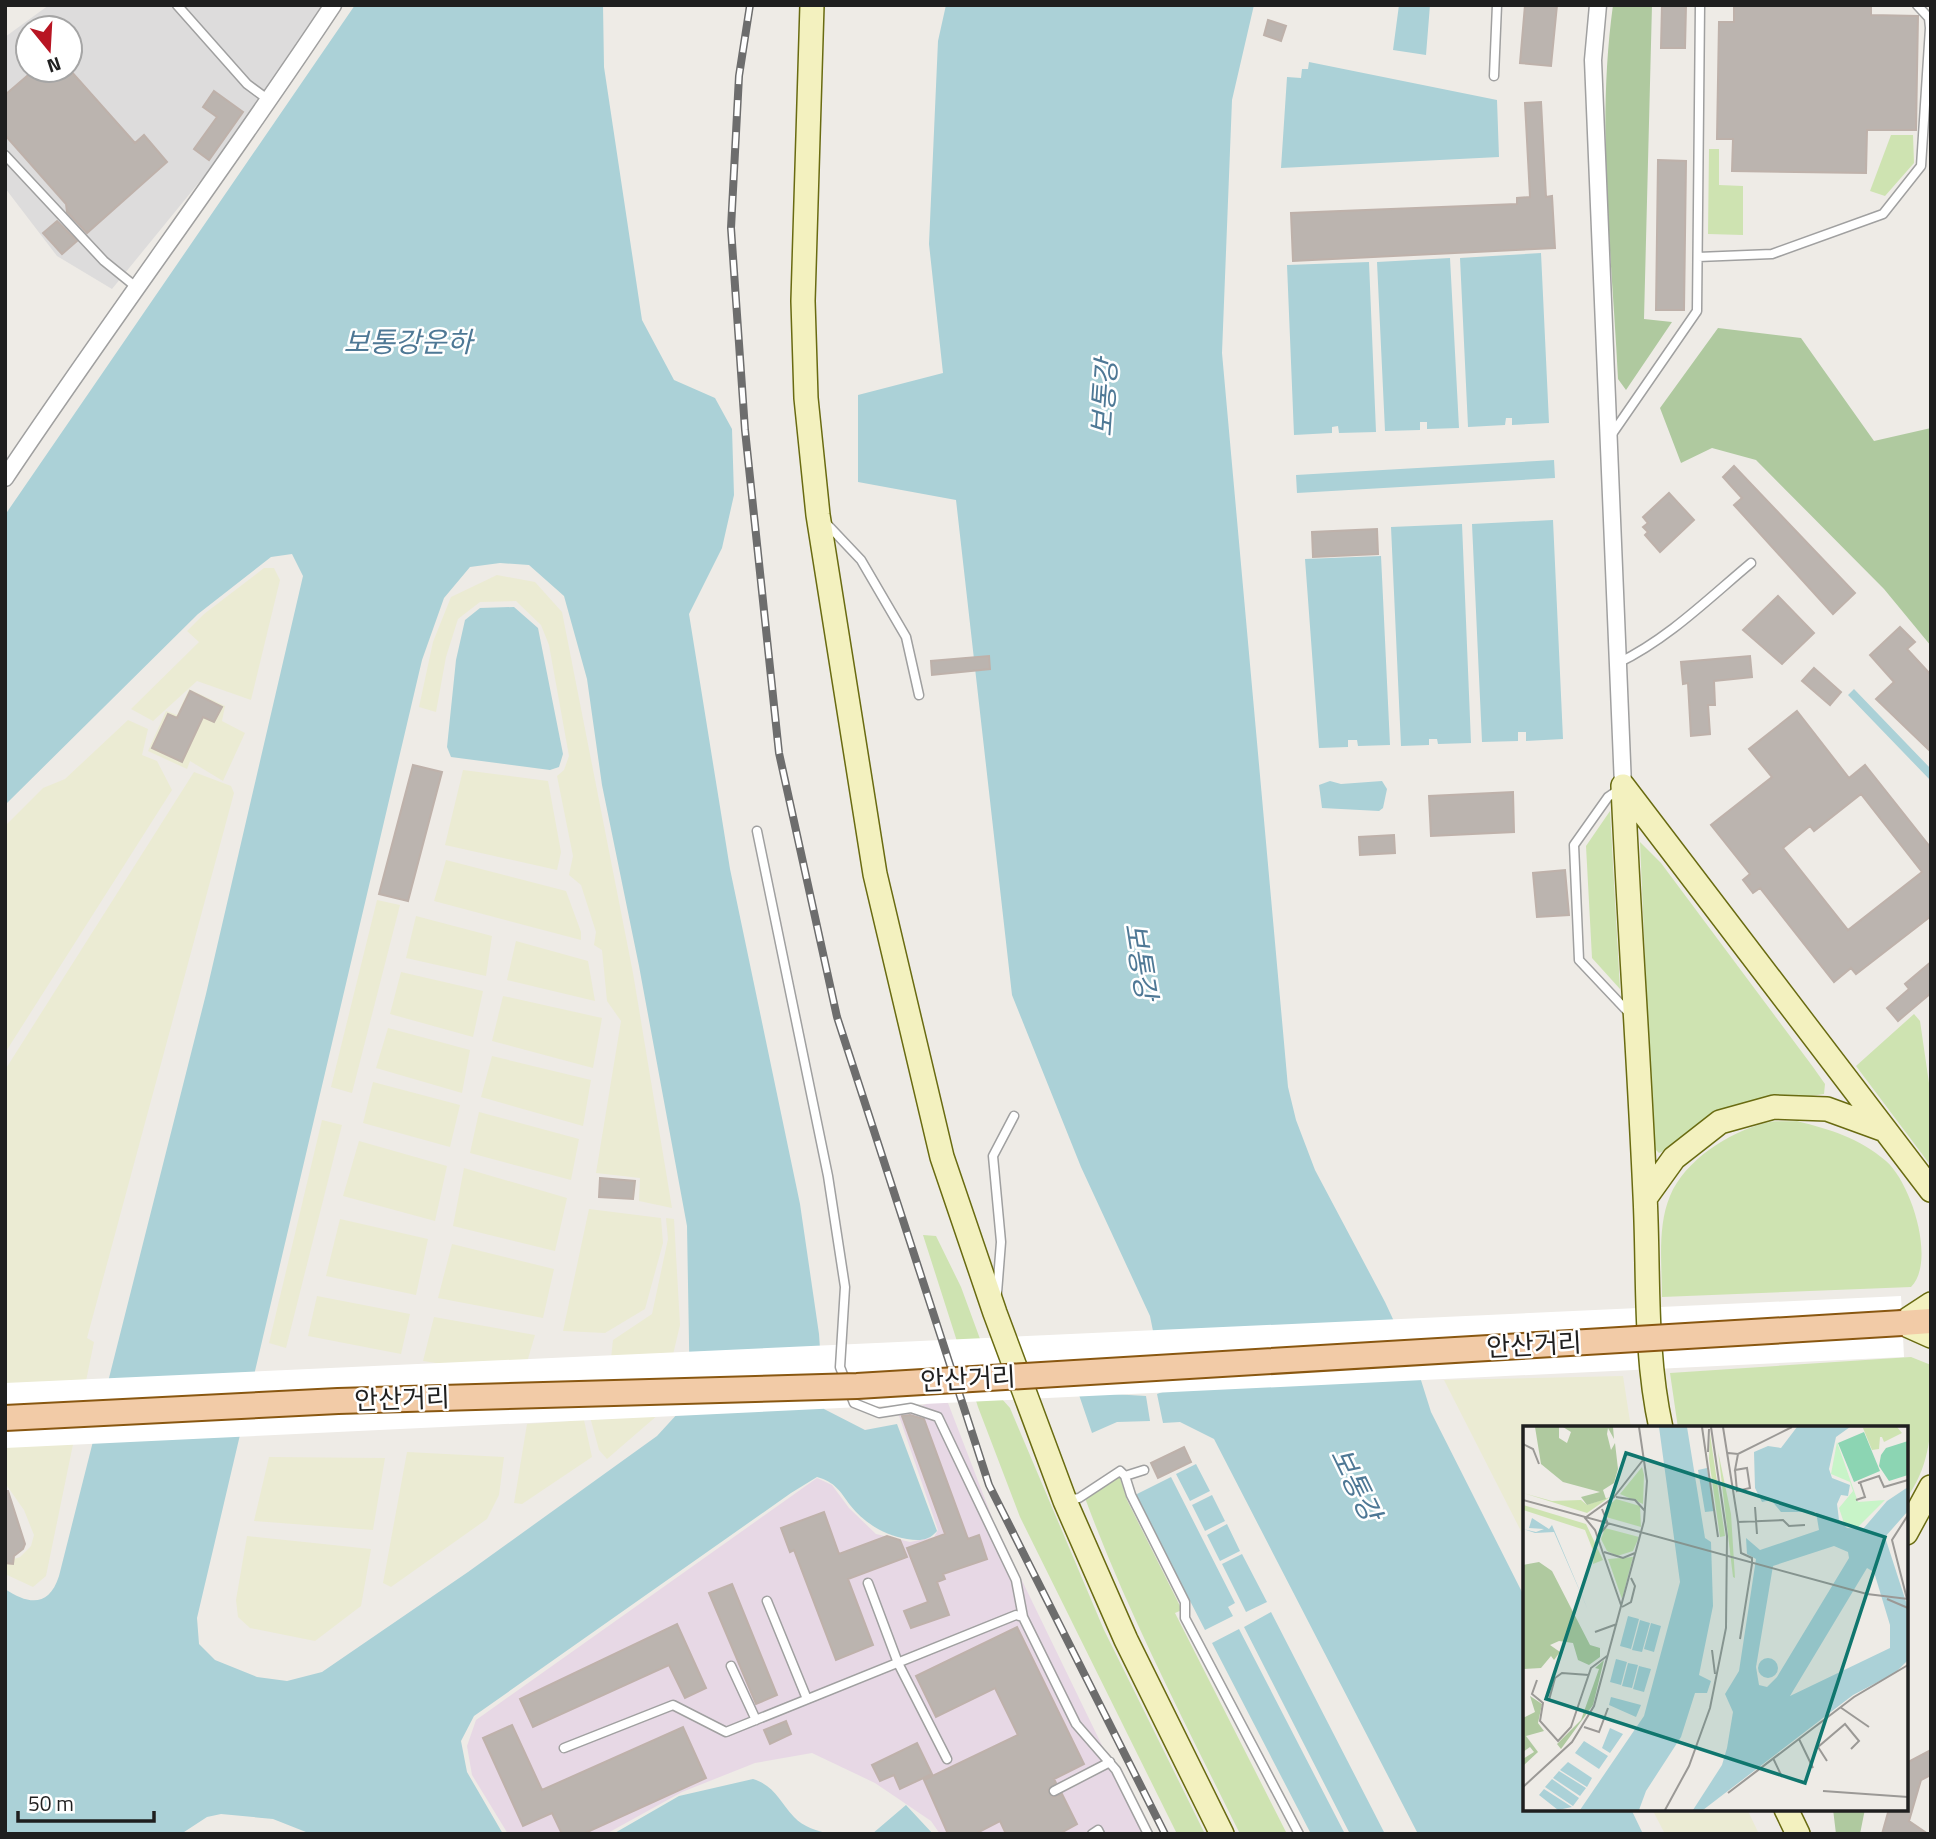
<svg xmlns="http://www.w3.org/2000/svg" width="1936" height="1839" viewBox="0 0 1936 1839" font-family="'Titillium Web','Noto Sans KR',sans-serif">
  <style>
    .residential { fill: #dddcdc; fill-rule: evenodd }
    .industrial { fill: #e7d8e5 }
    .farmland { fill: #ebebd3 }
    .grass { fill: #cee3b1 }
    .forest { fill: #afc99f }
    .water { fill: #abd1d7; fill-rule: evenodd }
    .pier { fill: #fff }
    .building { fill: #bbb4af; stroke: #beb1aa; stroke-width: 2; fill-rule: evenodd }
    .lines { fill: none; stroke-linecap: round; stroke-linejoin: round }
    .lane-casing { stroke: #a0a0a0; stroke-width: 11 }
    .street-casing { stroke: #a0a0a0; stroke-width: 19 }
    .secondary-casing { stroke: #696b11; stroke-width: 26 }
    .primary-casing { stroke: #895710; stroke-width: 28 }
    .lane { stroke: #fff; stroke-width: 8 }
    .street { stroke: #fff; stroke-width: 16 }
    .secondary { stroke: #f3f1bf; stroke-width: 23 }
    .primary { stroke: #f2cba7; stroke-width: 24 }
    .rail-casing { stroke: #6d6d6d; stroke-width: 8 }
    .rail { stroke: #fff; stroke-width: 5; stroke-dasharray: 16; stroke-linecap: butt }
    .primary-bridge-casing { stroke: #895710; stroke-width: 28; stroke-linecap: butt }
    .primary-bridge { stroke: #f2cba7; stroke-width: 24 }
    .labels { text-anchor: middle; stroke-width: 5; stroke-linejoin: round; paint-order: stroke }
    .street-label { font-size: 26px; fill: #1f1f1f; stroke: #fff }
    .water-label { font-size: 28px; font-style: italic; fill: #4e7895; stroke: #fff }
    .inset-road { fill: none; stroke: #9b9996; stroke-width: 2 }
    .view { fill: #0f766e; fill-opacity: 0.15; stroke: #0f766e; stroke-width: 3.5 }
    .inset-edge { fill: none; stroke: #1f1f1f; stroke-width: 3.5 }
  </style>
  <rect width="100%" height="100%" fill="#eeebe6"/>
  <!-- residential -->
  <path class="residential" d="M49,5h275l-114,164 -98,120 -55,-33 -52,-68v-151zM28,28h42v42h-42z"/>
  <!-- industrial -->
  <path class="industrial" d="M930,1403h18l47,122 150,309h-205l-9,-13 -56,-38 -63,-30 -57,10 -73,29 -76,42h-98l-36,-59 -5,-29 9,-26 341,-242 15,7 17,23 27,26 34,8 24,-5 4,-7 -40,-117z"/>
  <!-- farmland -->
  <path class="farmland" d="M264,568h10l6,12 -29,120 -54,-19 -44,40 -22,-12 68,-67 -12,-11 17,-17z
    M497,575l38,7 27,30 71,361 39,235 -33,-7 1,-23 -44,-5 25,-152 -14,-20 -5,-51 -8,-5 2,-13 -15,-47 -12,-10 4,-19 -16,-80 7,-6 5,-14 -20,-111 -8,-20 -25,-24 -36,1 -22,17 -12,38 -10,55 -17,-5 14,-65 18,-45z
    M189,689l36,17 -3,15 23,12 -22,48 -33,-20 -3,8 -39,-18 18,-40 11,4z
    M128,720l20,9 -6,26 15,6 15,29 -167,263v-227l38,-38 22,-9z
    M463,770l85,11 13,71 -4,18 -112,-25z
    M194,772l37,14 3,7 -147,545 7,4 -48,234 -13,11 -28,-13v-12l15,-5 11,-11 3,-11 -10,-25 -19,-27v-413z
    M446,860l120,31 15,41v8l-147,-39z
    M377,900l23,5 -48,188 -21,-6z
    M416,916l76,20 -6,40 -80,-18z
    M516,941l72,20 7,40 -88,-21z
    M401,972l82,19 -10,46 -83,-23z
    M503,996l99,22 -9,50 -101,-27z
    M388,1028l82,22 -8,43 -86,-25z
    M492,1056l99,24 -8,46 -102,-29z
    M373,1082l87,23 -10,42 -87,-24z
    M479,1112l100,27 -8,41 -101,-27z
    M322,1120l20,5 -56,223 -17,-5z
    M359,1141l88,25 -12,55 -92,-25z
    M464,1168l103,30 -12,53 -102,-25z
    M589,1209l72,9 2,25 -18,66 -40,24 -42,-2z
    M666,1218l8,1 6,106 -21,89 -52,45 -8,-9 -9,-33 18,-31 5,-46 39,-26 16,-75z
    M340,1219l88,20 -12,56 -90,-19z
    M452,1244l102,25 -11,49 -105,-20z
    M317,1296l93,18 -9,40 -93,-18z
    M434,1317l101,18 -12,41 -100,-15z
    M1623,1376l8,52h-106v111l-81,-159z
    M584,1420l8,37 -70,47 -8,-1 13,-79z
    M407,1452l97,5 -5,38 -12,24 -96,68 -8,-4z
    M269,1457l116,1 -12,72 -119,-9z
    M247,1536l124,13 -10,57 -46,35 -65,-13 -12,-11 -2,-17z
    M1652,1809h95l12,25h-94z"/>
  <!-- grass -->
  <path class="grass" d="M1891,135h22l1,28 -29,33 -15,-5z
    M1709,149h10v36l24,1v49l-35,-1z
    M1610,811l10,178 -28,-31 -6,-112z
    M1640,842l21,21 152,204 12,17 -1,10c-36,6 -77,12 -112,24 -22,8 -36,30 -53,35l-6,-6z
    M1914,1014l6,7 11,76v69l-75,-100z
    M1797,1121c34,9 61,16 89,40 26,23 50,101 25,126l-249,10c0,-32 -5,-70 8,-101 15,-36 58,-63 95,-73 10,-3 22,-1 32,-2z
    M923,1235l13,1 25,51 41,112 8,9 94,222 101,204h-28l-157,-317 -42,-110z
    M1911,1357l20,8c0,51 5,93 -25,134v-71h-228l-8,-55z
    M1115,1478h5l7,22 55,110 -7,3 112,221h-47c-55,-111 -112,-220 -155,-336z"/>
  <!-- forest -->
  <path class="forest" d="M1613,5h39l-8,314 28,3 -46,68 -8,-11c-6,-123 -22,-251 -5,-374z
    M1718,328l83,10 73,103 57,-13v218l-47,-57 -128,-129 -44,-12 -31,15 -21,-55z
    M1833,1809h32l-5,25h-24z"/>
  <!-- water -->
  <path class="water" d="M355,5h248l1,62 38,253 32,60 41,18 17,31 2,66 -12,53 -33,66 41,255 70,335 19,130 5,75 41,21 32,-6 40,107c-8,10 -18,10 -30,8 -23,-4 -43,-16 -57,-34 -10,-14 -15,-23 -33,-28l-26,16 -317,223 -13,25 6,31 36,62h-192l-38,-15 -52,-5 -14,3 -26,17h-176v-245c24,16 44,18 54,-13l147,-582 97,-418 -11,-22 -21,3 -73,57 -193,191v-290zM500,563l29,2 35,31 23,83 15,106 37,181 48,260 3,174 -33,36 -189,136 -146,100 -35,9 -30,-4 -42,-17 -16,-16 -2,-26 225,-958 22,-62 26,-31z
    M946,5h308l-22,95 -10,253 66,734 8,33 19,50 70,132 35,75 11,35 94,186v211h106l12,25h-225l-204,-395 -34,-17 -17,1 -6,-29 8,-3 -15,-75 -69,-149 -69,-172 -56,-495 -98,-18v-87l85,-22 -14,-129 9,-203z
    M1399,5h31l-4,50 -33,-5z
    M1309,62l188,38 2,57 -218,11 6,-91 14,1 1,-9h6z
    M1541,253l8,170 -37,2v-7h-6l-1,7 -37,2 -8,-169z
    M1450,258l9,170 -32,1v-7h-7v8l-35,1 -8,-169z
    M1369,262l7,170 -37,1 -1,-7 -6,1v6l-38,2 -7,-170z
    M1554,460l1,18 -258,15 -1,-18z
    M1553,520l10,219 -37,2v-9h-8v9l-36,1 -10,-218z
    M1462,524l9,219 -33,1 -1,-5h-8v6l-28,1 -10,-219z
    M1381,556l9,189 -32,1 -1,-6h-9v7l-29,1 -14,-189z
    M514,607l24,21 25,126 -4,13 -9,3 -99,-13 -4,-10 9,-87 9,-40 15,-12z
    M1854,689l77,80v12l-83,-86z
    M1330,781l11,3 41,-3 5,8 -4,19 -4,3 -57,-3 -3,-23z
    M1078,1392l68,4 4,25 -33,1 -25,11z
    M1196,1464l14,27 -20,10 -14,-27z
    M1171,1477l64,126 -7,4 5,9 -28,14 -68,-132v-4z
    M1212,1495l13,26 -20,10 -13,-26z
    M1227,1524l13,27 -20,10 -13,-26z
    M1242,1554l25,48 -21,10 -24,-48z
    M1271,1612l114,222h-35l-106,-207z
    M1239,1629l106,205h-34l-99,-191z
    M753,1779c22,7 26,22 41,38 9,10 24,14 36,17h-217l66,-38z
    M906,1805l27,29h-61z"/>
  <!-- pier -->
  <path class="pier" d="M1901,1296l3,61 -1899,91v-65z"/>
  <!-- building -->
  <path class="building" d="M1525,5h32l-6,61 -31,-3z
    M1662,5h24l-1,43h-24z
    M1734,5h137v10l47,1 -2,114h-49l-1,43 -134,-2 1,-32h-16l2,-117h15z
    M1268,20l18,6 -5,15 -17,-6z
    M34,70h36l65,73 9,-8 23,27 -80,71 -20,-21 -1,-8 -61,-69v-40z
    M214,91l29,21 -34,48 -15,-11 23,-32 -14,-10z
    M1541,102l5,95 6,-1 3,52 -262,13 -2,-48 226,-9v-6l13,-1 -5,-94z
    M1658,160l28,1 -2,149h-28z
    M57,221l20,20 -15,13 -19,-21z
    M1734,466l121,127 -22,21 -99,-109 8,-7 -19,-21z
    M1669,493l25,27 -34,32 -15,-17 3,-3 -5,-5 5,-4 -5,-6z
    M1377,529l1,25 -65,3 -1,-25z
    M1778,596l36,37 -32,31 -39,-34z
    M1900,627l15,15 -8,7 24,26v77l-55,-53 18,-17 -24,-27z
    M989,656l1,13 -58,6 -1,-14z
    M1750,656l2,21 -38,4 1,24h-7l2,29 -19,2 -3,-53 -5,1 -2,-22z
    M1814,668l27,24 -11,13 -28,-24z
    M190,691l32,16 -8,15 -11,-5 -21,45 -30,-14 16,-34 9,4z
    M1797,711l52,67 16,-13 66,83v68l-75,58 -5,-6 -17,14 -74,-94 -7,5 -10,-13 7,-6 -39,-49 61,-48 -23,-28zM1861,794l61,78 -74,58 -65,-82 27,-22 4,5z
    M413,765l29,7 -34,129 -29,-7z
    M1513,792l1,40 -83,4 -2,-40z
    M1394,835l1,18 -35,2 -1,-18z
    M1565,870l4,45 -32,2 -4,-44z
    M1931,962v31l-33,28 -11,-13 22,-19 -4,-5z
    M600,1178l35,3 -2,18 -34,-2z
    M910,1415l14,4 44,120 11,-4 8,24 -44,15 2,5 -8,3 12,33 -38,13 -7,-17 24,-9 -21,-54 38,-14 -43,-118z
    M1184,1447l7,15 -33,16 -7,-15z
    M5,1491h3l17,53 -2,5 -9,7 -1,8 -8,-1z
    M824,1512l15,42 48,-18 13,4 7,17 -59,22 25,66 -37,15 -42,-110 -4,2 -9,-24z
    M732,1584l45,111 -21,9 -47,-111z
    M677,1624l29,64 -21,10 -16,-33 -136,62 -13,-28z
    M1017,1627l67,137 -30,15 2,4 -8,7 5,7 9,-3 15,30 -18,10h-53l-6,-13 -25,13h-27l-24,-54 94,-45 -23,-47 -59,29 -20,-41z
    M786,1721l5,13 -21,10 -6,-14z
    M512,1725l30,65 141,-63 23,51 -123,56h-21l-10,-21 -29,13 -40,-88z
    M917,1743l15,31 -32,15 -6,-14 -14,6 -8,-16z
    M1931,1750v25l-10,5 -12,41 19,13h-46l7,-25h17v-46z"/>
  <g class="lines">
    <!-- lane casing -->
    <g class="lane-casing">
      <path id="lane" d="M177,5l70,79 23,17
        M1494,76l3,-71
        M5,155l99,106 32,26
        M1698,257l74,-3 111,-40 38,-48 9,-138 -1,-10 -12,-13
        M1610,437l87,-126 3,-306
        M825,522l36,38 45,77 13,58
        M1618,663c50,-24 91,-65 133,-100
        M1621,788l-13,9 -34,48 5,115 51,54
        M757,831l71,345 17,111 -5,80 14,36 25,10 32,-5 27,9 78,163 7,37
        M997,1293l4,-51 -8,-86 21,-40
        M1125,1476l6,19 54,107v16l114,216
        M1068,1500l11,-2 41,-27 5,5 19,-6
        M868,1583l30,80 49,96
        M767,1601l40,98
        M731,1666l25,54
        M564,1748l109,-43 53,27 290,-117 7,2 53,107 40,46 32,64
        M1054,1791l56,-29
        M1092,1834l6,-4 2,4"/>
    </g>
    <!-- street casing -->
    <g class="street-casing">
      <path id="street" d="M1598,5l-5,55 30,726
        M5,478c107,-160 222,-313 328,-473"/>
    </g>
    <!-- secondary casing -->
    <g class="secondary-casing">
      <path id="secondary" d="M812,5l-9,296 3,97 12,117 57,359 67,283 53,156 70,188 61,139 96,194
        M1623,786c6,137 16,273 22,409 4,77 -1,156 16,233
        M1623,786l308,404
        M1646,1197l28,-39 46,-36 54,-15 53,2 55,20
        M1902,1323l29,-19
        M1902,1323l29,13
        M1906,1533l25,-46
        M1786,1809l12,25"/>
    </g>
    <!-- primary casing -->
    <g class="primary-casing">
      <path id="primary" d="M1902,1323l29,-2"/>
    </g>
    <!-- lane -->
    <use href="#lane" class="lane"/>
    <!-- street -->
    <use href="#street" class="street"/>
    <!-- secondary -->
    <use href="#secondary" class="secondary"/>
    <!-- primary -->
    <use href="#primary" class="primary"/>
    <!-- rail casing -->
    <g class="rail-casing">
      <path id="rail" d="M750,5l-11,71 -8,152 14,202 34,323 58,264 152,468 176,349"/>
    </g>
    <!-- rail -->
    <use href="#rail" class="rail"/>
    <!-- primary-bridge casing -->
    <g class="primary-bridge-casing">
      <path id="primary-bridge" d="M5,1418l333,-17 519,-15 1045,-63"/>
    </g>
    <!-- primary-bridge -->
    <use href="#primary-bridge" class="primary-bridge"/>
  </g>
  <g class="labels">
    <!-- street labels -->
    <g class="street-label">
      <text transform="translate(1534 1345) rotate(-3)" y="9">안산거리</text>
      <text transform="translate(968 1379) rotate(-3)" y="9">안산거리</text>
      <text transform="translate(402 1399) rotate(-2)" y="9">안산거리</text>
    </g>
    <!-- water labels -->
    <g class="water-label">
      <text x="408" y="352">보통강운하</text>
      <text transform="translate(1104 398) rotate(-86)" y="10">보통강</text>
      <text transform="translate(1141 961) rotate(81)" y="10">보통강</text>
      <text transform="translate(1356 1484) rotate(64)" y="10">보통강</text>
    </g>
  </g>
  <!-- overview -->
  <g transform="translate(1523 1426)">
    <rect width="385" height="385" fill="#eeebe6"/>
    <path d="M374,1l5,6 -18,9 -2,-5h-2l-1,12 -7,1 -9,-22zM187,8l15,102 -5,1 -11,-78zM195,25l13,63 4,64 -2,-1zM119,41l2,8 -1,29 -23,-10zM0,67l29,8 29,-1 6,5 23,-8 -23,16zM93,73l24,7 1,21 -35,-10 1,-10zM0,79l63,19 17,36 -10,4 1,-11 -9,-23 -62,-20zM82,102l34,9 -6,14 -16,5 -10,-5 -6,-12zM110,131l-11,42 -14,-40z" fill="#cee3b1"/>
    <path d="M12,1h24v11l8,5 4,-11 -8,-5h50l1,12 -6,-11 -1,6 4,16 4,-7 3,26 -4,14 -11,7 3,9 -19,6 -6,-8 19,-5 -37,-10 -22,-18zM16,136l13,9 38,74 10,3v9l-11,8 -11,-5 -5,-17 -14,-2 -9,4 10,7 -6,8 -3,-4 -10,12 -18,1v-104zM81,234l-11,45 -32,44 -4,-5 24,-24 18,-51 -4,-1zM7,270l12,8 -4,19 6,8 -18,5 12,16 -14,13 -1,-6 11,-7 -4,-5 -7,5v-34l12,-6z" fill="#afc99f"/>
    <path d="M314,16l21,60 27,-2 -29,29 -12,-6 -5,-15 14,-17 -3,-9 -19,-8z" fill="#c8f4c8"/>
    <path d="M341,6l16,39 -26,11 -16,-39zM385,15v34l-19,6 -10,-15 2,-11 5,-7z" fill="#8cd5b3"/>
    <path d="M136,1h28l18,111 6,4 2,64 -14,69 12,6 -4,12h-12l-14,44 -35,54 -7,19h-59l64,-94 36,-134zM274,1h53l-14,10 -7,32 3,9 18,7 -2,11 -7,-1 -4,9 2,16 8,8 16,1 24,-28 21,-14v24l-23,26 23,71v52l-13,13 -42,22 -150,115h-10l29,-45 5,-17 6,-36 -8,-18 14,-23 17,-112 -9,-5 -1,-16 14,12 59,-20 -3,-18h-35l-10,-12 -9,2 -7,-14 -1,-36 14,-6 13,2zM311,120l14,6 1,6 -72,119 -10,10 -8,-2 -3,-18 17,-101zM344,142l7,4 16,53v23l-100,48zM184,42l7,43 -9,1 -7,-42zM9,92l17,11 3,-4 36,85 -34,-78 -19,1 -12,-4 13,3 8,-3 -15,-1zM105,190l11,3 -8,30 -11,-3zM117,194l10,3 -8,29 -10,-2zM128,197l10,3 -7,26 -10,-3zM235 242a10 10 0 1 1 20 0a10 10 0 1 1-20 0ZM93,233l11,3 -6,23 -11,-3zM105,237l10,2 -6,23 -10,-2zM116,240l12,3 -7,23 -11,-3zM88,271l30,8 -5,12 -27,-12zM87,302l13,6 -13,19 -8,-5zM61,315l24,15 -9,13 -24,-16zM45,336l24,16 -5,9 -27,-17zM36,345l27,17 -6,8 -27,-18zM29,353l27,19 -6,8 -28,-19zM21,363l28,18 -14,3 -19,-15z" fill="#abd1d7" fill-rule="evenodd"/>
    <path class="inset-road" d="M179,1l16,110M200,1l15,95 45,-2 6,6 16,-1M0,18l10,5 6,15M185,26l1,-23M205,27l10,1 54,-27M212,44l2,21 13,-3 -3,-20 -12,2 3,-16M335,57l21,-7 5,11 24,-7M93,71l19,3 10,11M0,74l344,94 41,5M333,74l9,-3 -5,-15M232,81l2,27M215,96l3,31 11,5v6l-12,75M76,109l9,-11 -6,-15M81,126l19,6 12,-5M364,173l21,9M384,173l-15,-59 16,-25M98,179l-26,-75 -10,-12 29,-21 29,-37M99,181l9,-5 4,-16 -4,-8M72,206l22,-8M189,224l3,24M14,254l-5,14 11,9 -3,18 18,20 13,-14 20,-59 16,-12M26,274l6,-22 7,-5 27,2M317,281l29,20M61,301l15,5 9,-24M276,313l14,29M250,332l9,19M304,335l-9,-14 27,-23 14,17 -8,8M0,361l49,-45 22,-36 50,-185 3,-40 -8,-54M300,365l85,6M205,367l126,-96 54,-32M142,384l24,-44 21,-58 16,-80 1,-92 -16,-109"/>
    <path class="view" d="M103,27l259,84 -80,246 -259,-84z"/>
    <rect width="385" height="385" class="inset-edge"/>
  </g>
  <!-- border -->
  <rect width="1936" height="1839" fill="none" stroke="#1f1f1f" stroke-width="14"/>
  <!-- north arrow -->
  <g transform="translate(49 49) rotate(162)"><circle r="33" fill="#ffffff" stroke="#a5a5a5" stroke-width="2"/>
  <path d="M0-5L12 26L0 18L-12 26Z" fill="#b81523"/>
  <text y="-10" font-size="19" font-weight="bold" text-anchor="middle" fill="#1f1f1f">N</text>
  </g>
  <!-- scale -->
  <path d="M18 1811v10h136v-10" fill="none" stroke="#1f1f1f" stroke-width="3.5"/>
  <text x="28" y="1811" font-size="21" fill="#1f1f1f" stroke="#ffffff" stroke-width="5" paint-order="stroke">50 m</text>
</svg>
